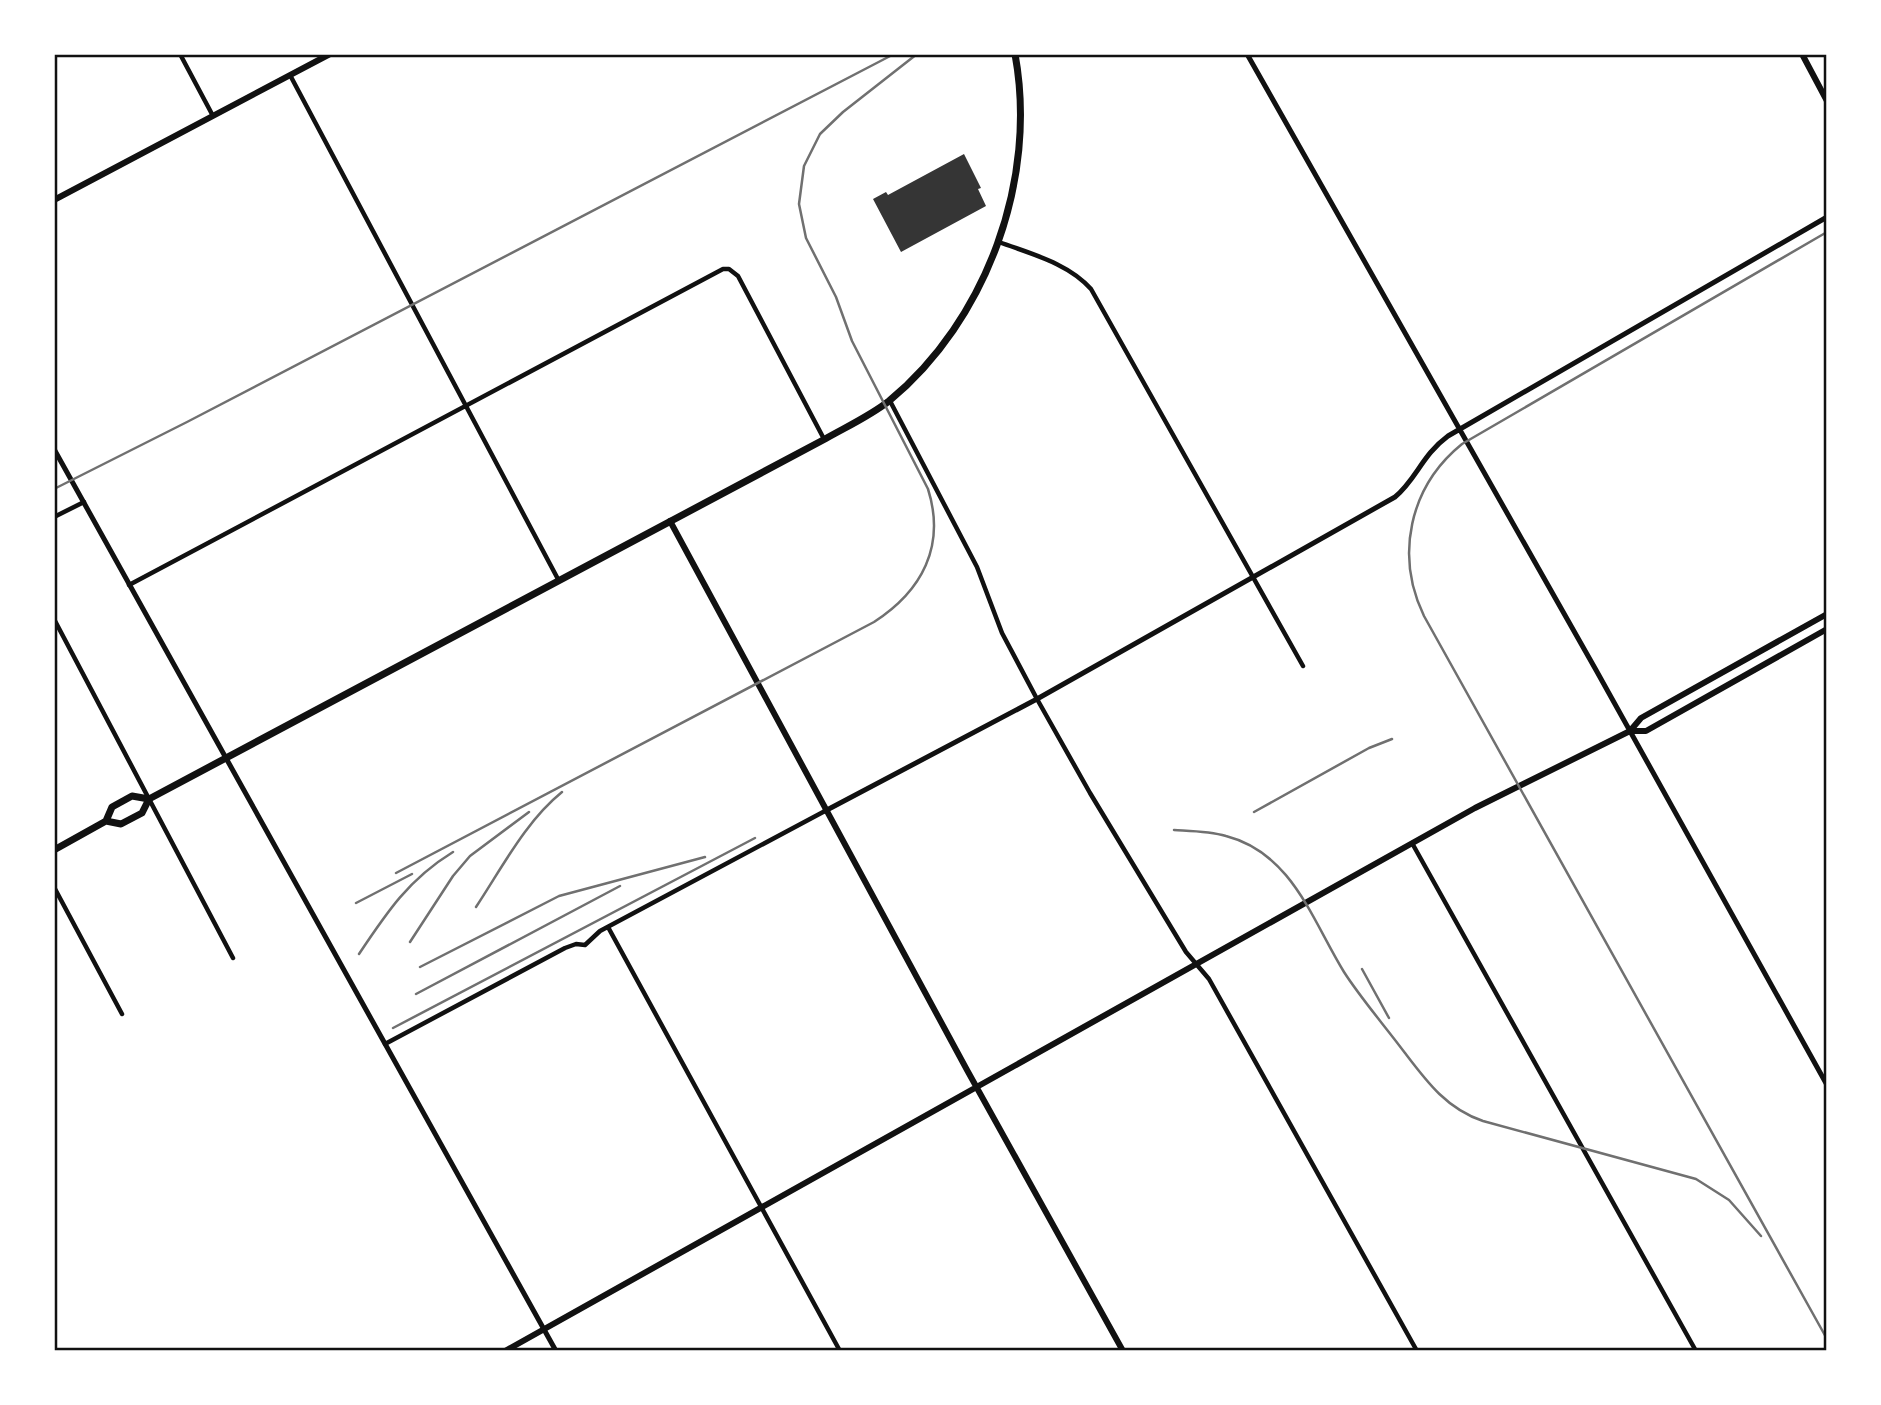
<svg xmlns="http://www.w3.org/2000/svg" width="1881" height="1405" viewBox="0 0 1881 1405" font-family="'PT Sans',sans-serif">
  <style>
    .building { fill: #353535 }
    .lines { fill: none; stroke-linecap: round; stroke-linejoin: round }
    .minor { stroke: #111; stroke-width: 4.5 }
    .tertiary { stroke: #111; stroke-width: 5 }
    .secondary { stroke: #111; stroke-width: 6 }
    .primary { stroke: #111; stroke-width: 7 }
    .rail { stroke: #707070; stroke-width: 2.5 }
    .neatline { fill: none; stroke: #111; stroke-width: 2.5 }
  </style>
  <rect width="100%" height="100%" fill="#fff"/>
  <!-- building -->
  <path class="building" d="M964,154l17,34 -3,1 8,17 -85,46 -28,-53 13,-7 2,3z"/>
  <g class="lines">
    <!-- minor -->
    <path class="minor" d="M180,54l33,62
      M290,75l269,506
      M999,242c32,12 69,21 92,47l212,377
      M890,401l87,166 25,66 35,66 53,94 96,159 23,27 208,372
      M54,517l30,-15
      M129,585l594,-316h6l9,7 86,163
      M54,619l179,339
      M1412,843l284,508
      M54,887l68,127
      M608,927l232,424
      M385,1044l180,-96 11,-4 9,1 15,-14 225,-120"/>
    <!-- tertiary -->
    <path class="tertiary" d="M1247,54l349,616 231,415
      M54,449l502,902
      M825,811l212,-112 358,-202c21,-17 27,-42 53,-61l379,-219"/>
    <!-- secondary -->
    <path class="secondary" d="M1802,54l25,47
      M54,200l276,-146
      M670,521l297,549 156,281
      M1630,731h16l181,-102
      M505,1351l970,-543 155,-77 11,-13 186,-104"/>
    <!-- primary -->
    <path class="primary" d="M106,821l6,-14 20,-11 17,3
      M54,850l52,-29 15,3 21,-11 7,-14 676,-360c21,-12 45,-23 64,-38 98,-81 149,-222 126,-347"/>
    <!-- rail -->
    <path class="rail" d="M1827,232l-365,212c-53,43 -67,112 -38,172l403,723
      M54,489l133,-67 707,-368
      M1254,812l115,-64 23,-9
      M1174,830c17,1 35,1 52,6 66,17 86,84 118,136 18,28 41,54 61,81 22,29 42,56 78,68l213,58 33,21 32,36
      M396,873l478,-251c48,-31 72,-76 54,-133l-76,-148 -16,-44 -30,-59 -7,-34 5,-38 16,-32 23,-22 74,-58
      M356,903l56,-29
      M476,907c26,-39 49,-85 86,-115
      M410,942l43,-66 17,-20 59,-44
      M359,954c28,-42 50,-75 94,-102
      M420,967l139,-71 146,-39
      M1362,969l27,49
      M416,994l204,-108
      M393,1028l362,-190"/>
  </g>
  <!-- border -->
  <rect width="1881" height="1405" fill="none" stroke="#ffffff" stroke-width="112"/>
  <rect x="56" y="56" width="1769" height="1293" class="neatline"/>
</svg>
